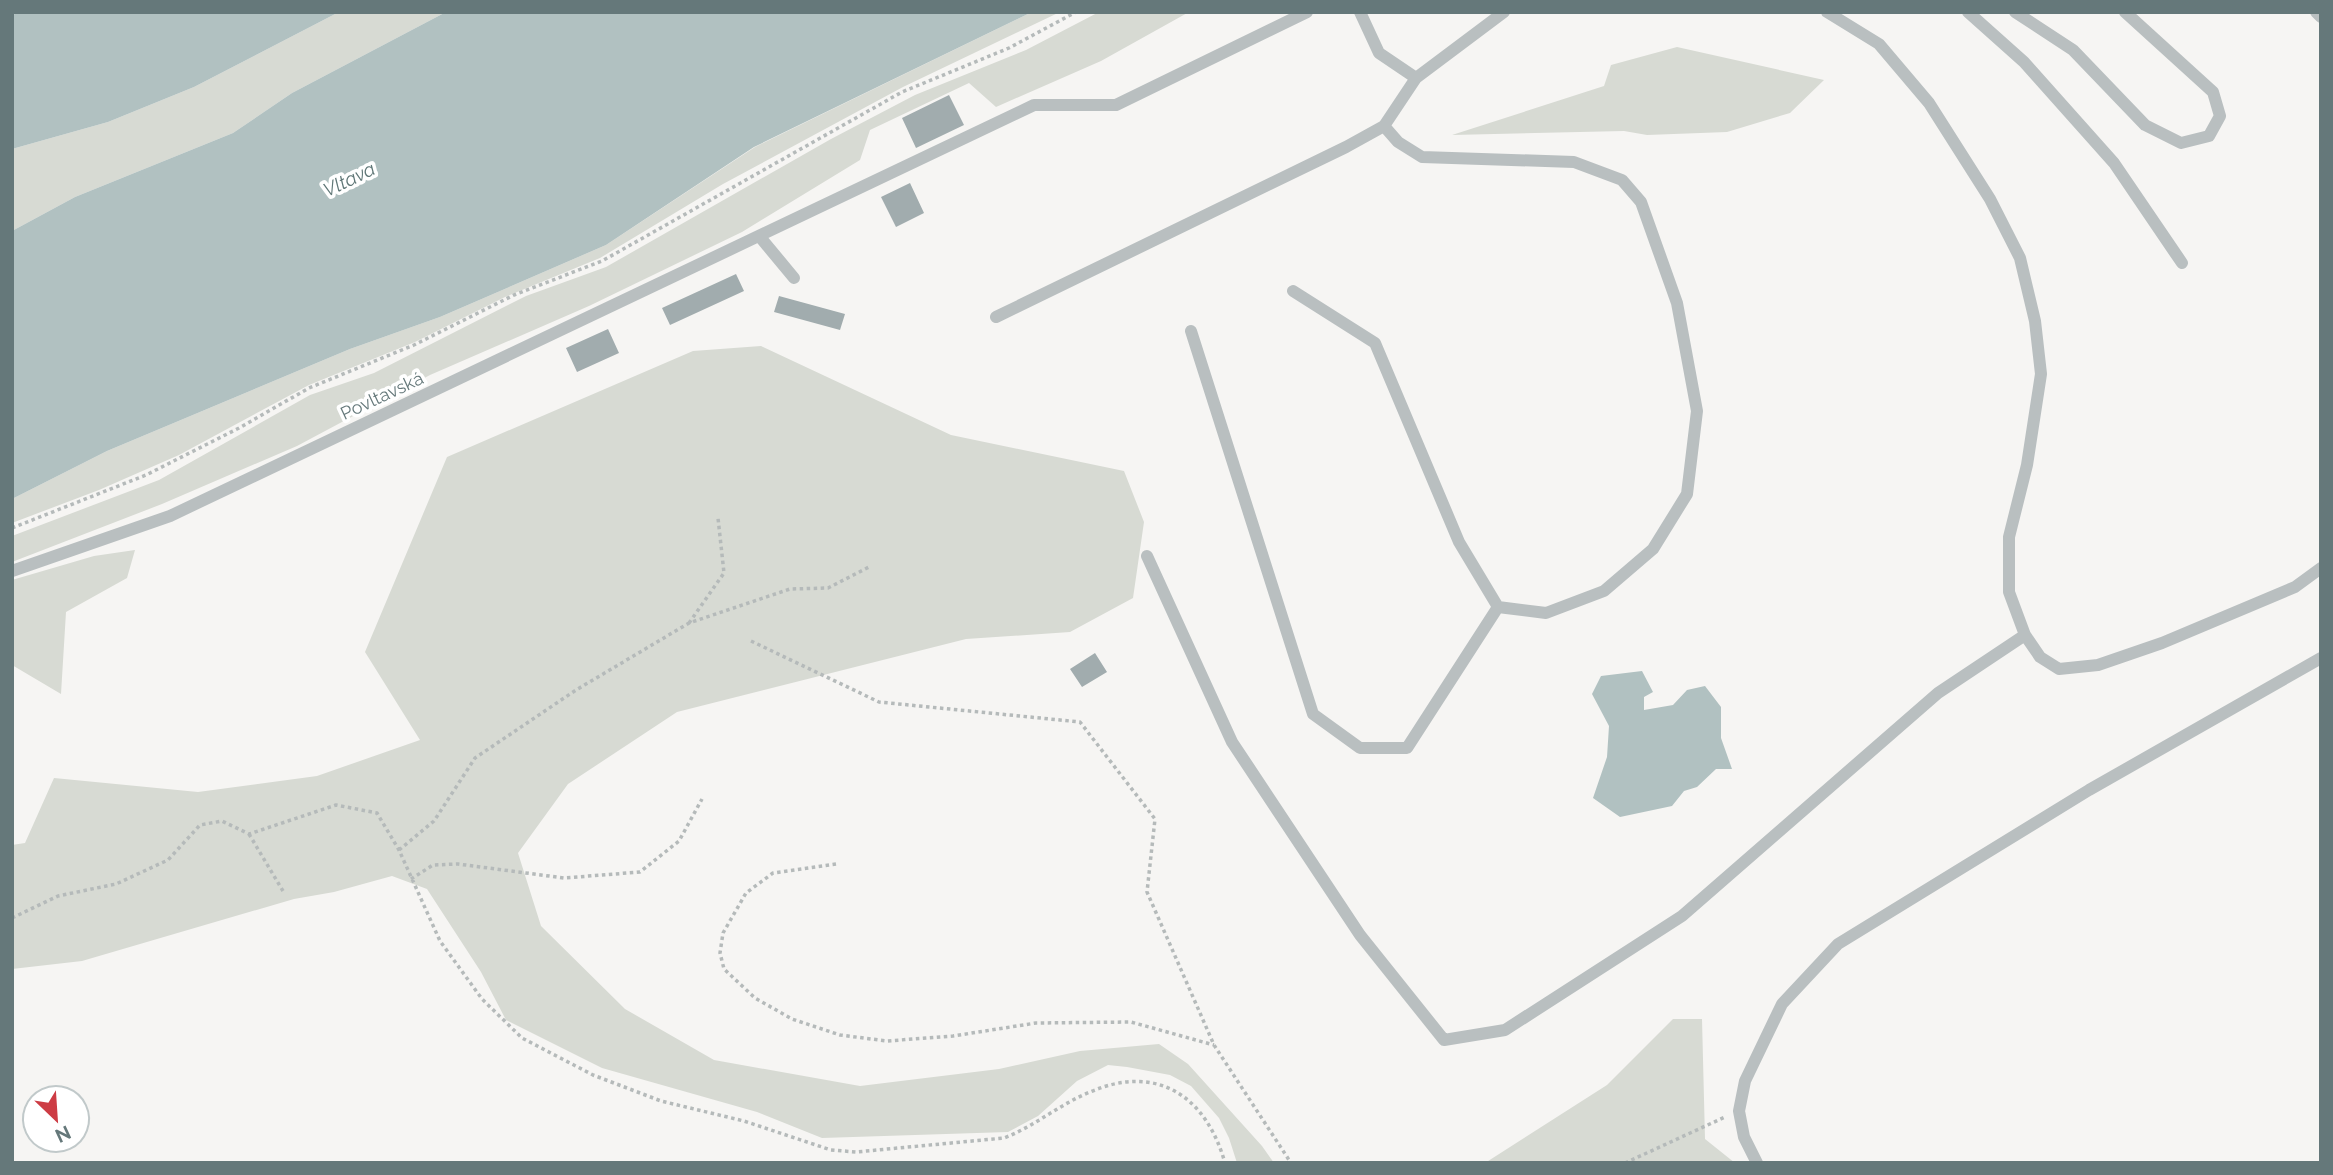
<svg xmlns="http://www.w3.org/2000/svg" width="2333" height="1175" viewBox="0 0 2333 1175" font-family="Raleway,sans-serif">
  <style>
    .green { fill: #d7dad3 }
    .water { fill: #b1c1c1 }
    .building { fill: #a1acae }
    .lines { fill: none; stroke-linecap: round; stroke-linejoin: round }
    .path { stroke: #b5baba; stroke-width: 3.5; stroke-dasharray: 3.5 3.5; stroke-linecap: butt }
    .minor { stroke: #b9bfc0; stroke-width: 12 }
    .labels { text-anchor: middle; stroke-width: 7; stroke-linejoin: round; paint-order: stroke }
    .street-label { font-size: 18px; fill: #65787a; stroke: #fff }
    .water-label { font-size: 19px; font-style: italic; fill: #5f7676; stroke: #fff }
  </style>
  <rect width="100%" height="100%" fill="#f6f5f3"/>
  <!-- green -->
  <path class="green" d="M339,12h107l-154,81 -59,40 -158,64 -63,34v-82l96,-27 86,-35z
    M1032,12h28l-157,75 -180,97 -123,74 -95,39 -90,45 -106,43 -130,70 -80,35 -87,33v-24l95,-48 243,-102 90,-32 166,-72 149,-98z
    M1099,12h90l-88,49 -105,46 -27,-24 -99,47 -10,30 -118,72 -153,74 -159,69 -133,71 -135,58 -150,58v-26l147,-56 151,-85 64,-22 152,-77 80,-29 225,-128 84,-44 111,-45z
    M1677,47l147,33 -34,33 -63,19 -80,3 -23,-4 -172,4 152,-49 7,-21z
    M761,346l190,89 173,36 20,51 -11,76 -63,34 -104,7 -289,73 -109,72 -50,69 23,73 84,83 89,51 146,26 139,-17 81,-18 79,-7 29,20 74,82 12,17h-37l-8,-25 -10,-20 -28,-32 -21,-11 -43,-8 -19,-2 -31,16 -39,35 -30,16 -186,6 -65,-26 -155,-44 -96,-48 -25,-48 -54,-83 -35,-13 -58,16 -40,7 -212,62 -70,8v-124l13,-2 29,-65 144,14 119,-16 103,-36 -55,-88 82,-195 246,-106z
    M135,550l-8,28 -61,34 -5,82 -49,-29v-85l82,-24z
    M1673,1019h29l3,120 30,24h-250l122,-78z"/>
  <!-- water -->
  <path class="water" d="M20,12h319l-145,75 -86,35 -96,27v-134z
    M446,12h586l-278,135 -148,98 -166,72 -90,32 -243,102 -95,48v-268l63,-34 158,-64 59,-40z
    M1642,671l11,21 -9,5v13l29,-5 14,-15 18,-4 16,21v31l11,31h-16l-19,18 -13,4 -12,15 -52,11 -27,-19 14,-41 2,-31 -17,-32 9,-18z"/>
  <!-- building -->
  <path class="building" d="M949,95l15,30 -48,23 -14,-30z
    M910,183l14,30 -28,14 -15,-30z
    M736,274l8,17 -74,34 -8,-17z
    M779,296l66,18 -5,16 -66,-18z
    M608,329l11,24 -42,19 -11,-24z
    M1095,653l12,19 -25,15 -12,-18z"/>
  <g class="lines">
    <!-- path -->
    <path class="path" d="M12,528l134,-53 93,-47 70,-40 105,-43 100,-50 88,-34 300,-169 107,-44 67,-36
      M689,623l35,-50 -6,-55
      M751,641l128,61 201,20 75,97 -8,73 67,153 77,118
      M249,834l34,57
      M399,850l35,-29 41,-63 101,-68 113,-67 101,-34 38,-1 43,-22
      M836,864l-63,9 -27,20 -23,40 -3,20 4,16 31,29 37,21 48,16 47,6 66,-5 83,-13 95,-1 83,23
      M411,879l22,-14 25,-1 106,14 76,-6 39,-31 23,-42
      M12,918l46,-22 58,-12 52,-24 32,-35 22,-4 27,13 87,-29 41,8 22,37 41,91 42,58 40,39 71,37 68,26 83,20 87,29 25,2 148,-14c31,-12 56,-34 86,-46 67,-29 116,4 135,71
      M1625,1163l100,-46"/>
    <!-- minor -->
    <path class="minor" d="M1360,12l19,41 37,25
      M1827,12l52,32 50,59 61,96 30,59 15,63 6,53 -14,91 -18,72v55l16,43 15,22 19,12 39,-4 64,-22 133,-56 26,-19
      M1968,12l56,50 90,101 68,100
      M2015,12l58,38 72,75 36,18 28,-7 11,-20 -7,-24 -88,-80
      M2316,12l5,5
      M760,237l34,41
      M1293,291l82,52 84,199 39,65 48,6 58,-22 49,-42 34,-55 10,-83 -20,-108 -36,-101 -19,-22 -48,-18 -152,-5 -24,-15 -14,-16
      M996,317l350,-170 38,-21 32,-48 88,-66
      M1191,331l122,383 47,34h47l91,-141
      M1147,556l85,186 128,193 84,105 61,-10 177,-114 256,-223 87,-58
      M12,571l158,-55 864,-411h82l191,-93
      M1757,1163l-13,-26 -5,-26 6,-30 37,-77 56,-60 251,-154 232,-132"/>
  </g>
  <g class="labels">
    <!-- street labels -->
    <g class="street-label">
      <text transform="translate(382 396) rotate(-25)" y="6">Povltavská</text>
    </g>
    <!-- water labels -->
    <g class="water-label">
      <text transform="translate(349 179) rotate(-26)" y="7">Vltava</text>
    </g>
  </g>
  <!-- border -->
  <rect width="2333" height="1175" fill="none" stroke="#65787a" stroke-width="28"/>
  <!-- north arrow -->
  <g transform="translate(56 1119) rotate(155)"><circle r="33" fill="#ffffff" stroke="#c1c9ca" stroke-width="2"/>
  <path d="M0-5L12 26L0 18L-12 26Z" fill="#cd3c44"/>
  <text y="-10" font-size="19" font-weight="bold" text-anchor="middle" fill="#65787a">N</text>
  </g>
</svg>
